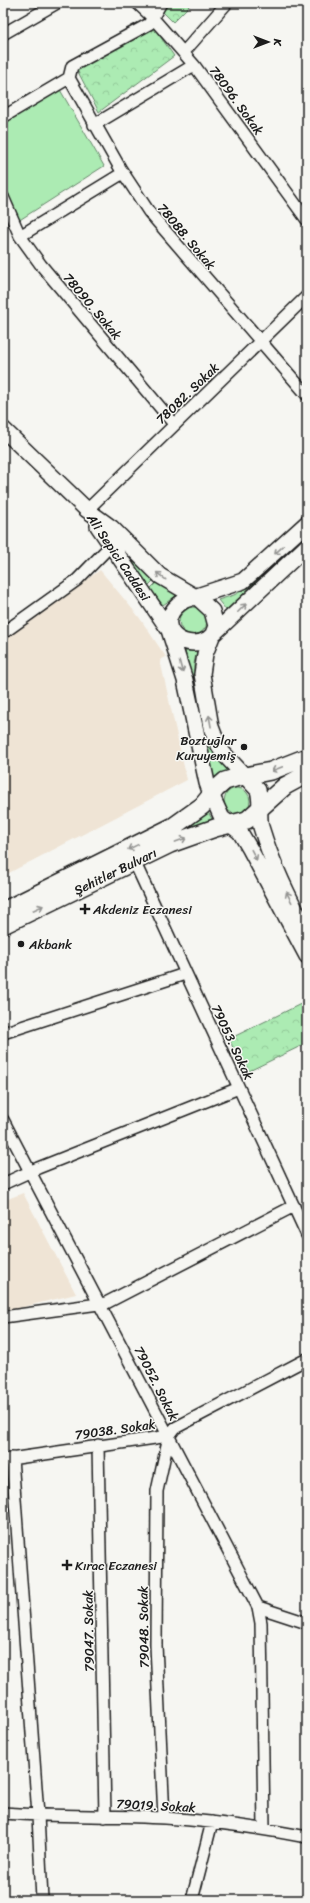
<svg xmlns="http://www.w3.org/2000/svg" width="310" height="1903" viewBox="0 0 310 1903" font-family="Sriracha,sans-serif">
  <style>
    .built { fill: #efe4d5 }
    .green { fill: #acebb3; stroke: #648468 }
    .park { fill: url(#park-crowns); stroke: #648468 }
    .lines { fill: none; stroke-linecap: round; stroke-linejoin: round }
    .street-casing { stroke: #1c1c1c; stroke-width: 14 }
    .secondary-casing { stroke: #1c1c1c; stroke-width: 18 }
    .primary-casing { stroke: #1c1c1c; stroke-width: 20 }
    .street { stroke: #f6f6f2; stroke-width: 11 }
    .secondary { stroke: #f6f6f2; stroke-width: 15 }
    .primary { stroke: #f6f6f2; stroke-width: 17 }
    .oneway { stroke: #949492 }
    .poi-dot { fill: #1c1c1c; stroke: #f6f6f2; stroke-width: 1.5 }
    .labels { text-anchor: middle; stroke-width: 3; stroke-linejoin: round; paint-order: stroke }
    .street-label { font-size: 13px; fill: #1c1c1c; stroke: #f6f6f2 }
    .poi-label { font-size: 13px; fill: #1c1c1c; stroke: #f6f6f2; text-anchor: start }
  </style>
  <defs>
    <pattern id="park-crowns" width="20" height="18" patternUnits="userSpaceOnUse"><rect width="20" height="18" fill="#acebb3"/><path d="M2 6a3 3 0 1 1 6 0M12 15a3 3 0 1 1 6 0" fill="none" stroke="#93c999"/></pattern>
  </defs>
  <rect width="100%" height="100%" fill="#f6f6f2"/>
  <filter id="ink" filterUnits="userSpaceOnUse"><feTurbulence type="fractalNoise" baseFrequency=".025" numOctaves="2"/><feDisplacementMap in="SourceGraphic" scale="8" xChannelSelector="R" yChannelSelector="G"/><feConvolveMatrix kernelMatrix="1 2 1 2 8 2 1 2 1" color-interpolation-filters="sRGB"/></filter>
  <g filter="url(#ink)">
    <!-- built -->
    <path class="built" d="M100,570l39,47 27,40 -6,3 27,120 -184,96v-235z
      M23,1193l53,101 -73,18v-111z"/>
    <!-- green -->
    <path class="green" d="M59,88l45,78 -86,55 -15,-37v-64z
      M307,533v3l-81,74 -8,-10 16,-5 13,-7z
      M125,553l30,26 -7,7z
      M158,581l19,14 -14,10 -13,-16z
      M179 621a14 14 0 1 1 28 0a14 14 0 1 1-28 0Z
      M185,651h12c-1,5 -3,10 -3,15 -2,20 11,73 22,90l-8,2z
      M217,758l12,12 -17,10 -3,-20z
      M224 801a13 13 0 1 1 26 0a13 13 0 1 1-26 0Z
      M206,809l8,13 -19,7 -4,-7z"/>
    <!-- park -->
    <path class="park" d="M164,3h28l-19,19 -14,-14z
      M150,22l24,34 -75,56 -22,-42z
      M307,1001v42l-62,30 -16,-34z"/>
    <g class="lines">
      <!-- street casing -->
      <g class="street-casing">
        <path id="street" d="M137,3l15,14 42,48 113,155
          M3,34l54,-31
          M184,52l43,-49
          M69,78l51,90 29,44 158,183
          M3,117l66,-39 3,-12 77,-42 12,-21
          M94,125l100,-60
          M3,197l17,39 21,29 133,159
          M20,236l103,-63
          M87,510l220,-214
          M3,633l74,-53 39,-40
          M134,861l173,374
          M3,1033l182,-59
          M3,1120l255,487 3,16 3,206
          M3,1184l35,-16 201,-80
          M3,1317l103,-14 188,-97
          M98,1445l7,372
          M12,1458l26,357 4,85
          M3,1460l166,-24 6,-8 132,-69
          M258,1607l49,16
          M3,1813c54,4 108,2 162,5 48,3 95,10 142,19
          M164,1818l-8,-173 1,-154 12,-55
          M192,1900l20,-78"/>
      </g>
      <!-- secondary casing -->
      <g class="secondary-casing">
        <path id="secondary" d="M3,429l84,81 25,18 48,48 39,23 13,12 4,15 -11,28 -3,20 9,53 5,13 7,13 35,37c4,13 0,25 3,37 11,37 28,71 46,105
          M307,523l-64,58 -58,19c-37,23 -3,54 23,39l99,-93
          M98,526l71,104 16,50 22,103 4,11 11,24 18,14 10,17 57,107"/>
      </g>
      <!-- primary casing -->
      <g class="primary-casing">
        <path id="primary" d="M3,911l171,-85 28,-20 14,-17 9,-8 10,-3 36,-7 36,-14
          M3,925l167,-81 45,-16 32,-8 38,-34 22,-12"/>
      </g>
      <!-- street -->
      <use href="#street" class="street"/>
      <!-- secondary -->
      <use href="#secondary" class="secondary"/>
      <!-- primary -->
      <use href="#primary" class="primary"/>
    </g>
    <!-- one-way arrows -->
    <defs><path id="oneway-shaft" d="M-6 0H5M1.5-3L5.5 0L1.5 3" fill="none" stroke-width="1.6" stroke-linecap="round" stroke-linejoin="round"/></defs>
    <g class="oneway">
      <use href="#oneway-shaft" transform="translate(279 550) rotate(137)"/>
      <use href="#oneway-shaft" transform="translate(161 576) rotate(-142)"/>
      <use href="#oneway-shaft" transform="translate(242 608) rotate(-45)"/>
      <use href="#oneway-shaft" transform="translate(181 667) rotate(75)"/>
      <use href="#oneway-shaft" transform="translate(210 721) rotate(-100)"/>
      <use href="#oneway-shaft" transform="translate(277 769) rotate(159)"/>
      <use href="#oneway-shaft" transform="translate(181 840) rotate(-20)"/>
      <use href="#oneway-shaft" transform="translate(133 847) rotate(154)"/>
      <use href="#oneway-shaft" transform="translate(254 855) rotate(62)"/>
      <use href="#oneway-shaft" transform="translate(289 897) rotate(-117)"/>
      <use href="#oneway-shaft" transform="translate(38 908) rotate(-25)"/>
    </g>
  </g>
  <!-- markers -->
  <g class="poi-dot">
    <circle cx="244" cy="747" r="4"/>
    <path d="M83 903h4v4h4v4h-4v4h-4v-4h-4v-4h4z"/>
    <circle cx="21" cy="944" r="4"/>
    <path d="M65 1559h4v4h4v4h-4v4h-4v-4h-4v-4h4z"/>
  </g>
  <g class="labels">
    <!-- street labels -->
    <g class="street-label">
      <text transform="translate(237 100) rotate(54)" y="5">78096. Sokak</text>
      <text transform="translate(187 236) rotate(50)" y="5">78088. Sokak</text>
      <text transform="translate(93 306) rotate(50)" y="5">78090. Sokak</text>
      <text transform="translate(187 393) rotate(-44)" y="5">78082. Sokak</text>
      <text transform="translate(119 557) rotate(56)" y="5">Ali Sepici Caddesi</text>
      <text transform="translate(115 871) rotate(-26)" y="5">Şehitler Bulvarı</text>
      <text transform="translate(233 1042) rotate(65)" y="5">79053. Sokak</text>
      <text transform="translate(157 1383) rotate(63)" y="5">79052. Sokak</text>
      <text transform="translate(115 1429) rotate(-8)" y="5">79038. Sokak</text>
      <text transform="translate(143 1627) rotate(-91)" y="5">79048. Sokak</text>
      <text transform="translate(88 1631) rotate(-91)" y="5">79047. Sokak</text>
      <text transform="translate(156 1805) rotate(3)" y="5">79019. Sokak</text>
    </g>
    <!-- poi labels -->
    <g class="poi-label">
      <text x="236" y="745" text-anchor="end">Boztuğlar<tspan x="236" dy="15">Kuruyemiş</tspan></text>
      <text x="93" y="914">Akdeniz Eczanesi</text>
      <text x="29" y="949">Akbank</text>
      <text x="75" y="1570">Kırac Eczanesi</text>
    </g>
  </g>
  <!-- margin -->
  <rect width="310" height="1903" fill="none" stroke="#f6f6f2" stroke-width="16"/>
  <rect x="8" y="8" width="294" height="1887" fill="none" stroke="#1c1c1c" stroke-width="1.5" filter="url(#ink)"/>
  <!-- north arrow -->
  <g transform="translate(268 42) rotate(90)" stroke="#f6f6f2" stroke-width="3" paint-order="stroke">
  <path d="M0-3L7 15L0 10L-7 15Z" fill="#1c1c1c"/>
  <text y="-6" font-size="11" font-weight="bold" text-anchor="middle" fill="#1c1c1c">K</text>
  </g>
</svg>
